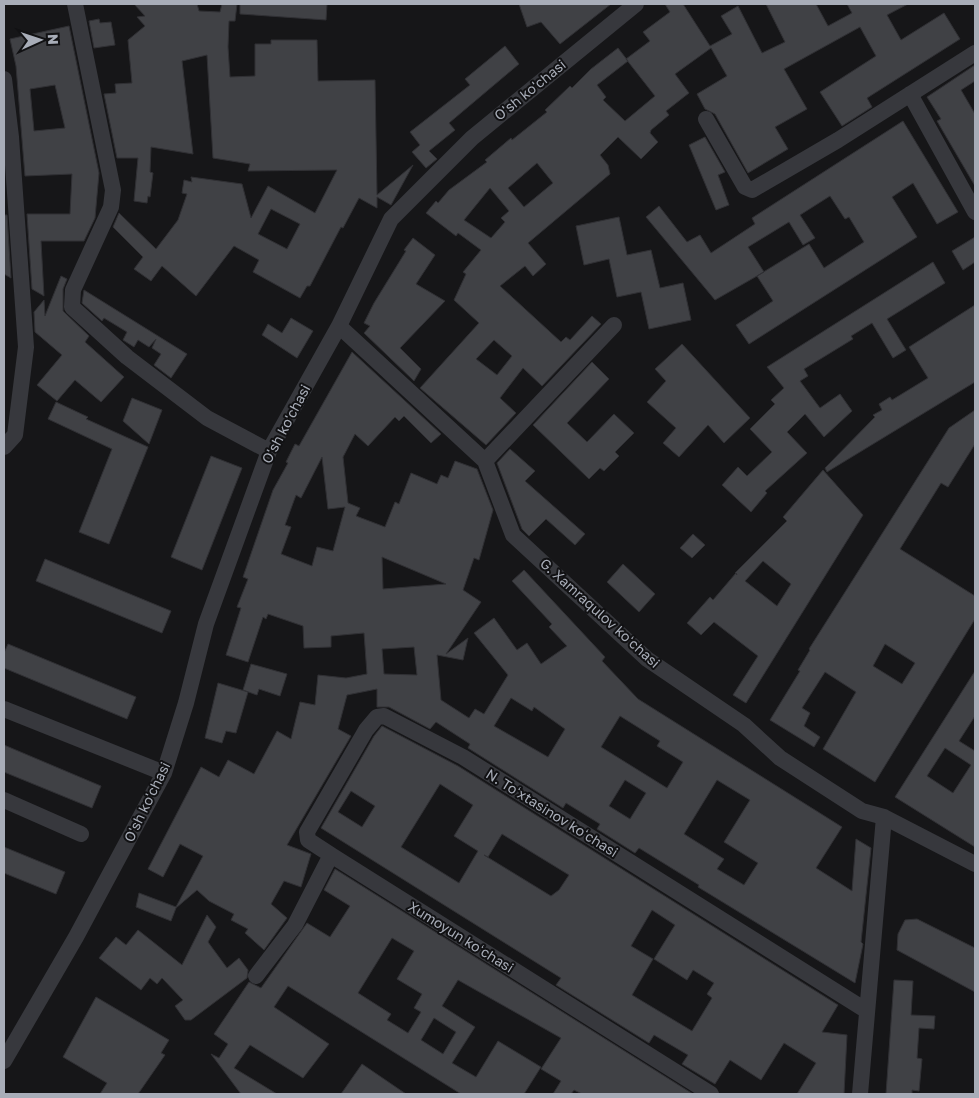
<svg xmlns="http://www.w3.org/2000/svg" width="979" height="1098" viewBox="0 0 979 1098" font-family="'Golos Text',sans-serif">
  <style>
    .building { fill: #404145; stroke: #303034; fill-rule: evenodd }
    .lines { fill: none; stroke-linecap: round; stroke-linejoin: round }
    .minor { stroke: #37383d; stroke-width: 16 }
    .labels { text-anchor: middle; stroke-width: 4; stroke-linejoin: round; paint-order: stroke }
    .street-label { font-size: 14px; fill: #a8adb8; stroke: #111113 }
  </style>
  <rect width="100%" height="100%" fill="#161618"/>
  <!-- building -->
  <path class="building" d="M134,4h63l2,7 21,1 2,-8h15l-2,17h-6l-1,26 2,30 25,-1v-32h16v-4h46l1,41 57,-1 2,115 36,-30 -22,40 -14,-8v11l-18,-10 -16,30 -2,-1 -31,59h-3l-7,12 -47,-26 6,-12 -25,-14 -38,50 -34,-30 -11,15 -17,-12 9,-12 -30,-30 6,-14 37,36 22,-29 9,-26 -5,-1 2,-13 8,2 -1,-5 51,7 9,34 17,-32 47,27 22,-43 -89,1 2,-7 -37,-6 -6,-103 -25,6 11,93 -42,-7 -1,25 3,1 -3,24 -2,-1 -1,7 -13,-2 4,-43h-21l-13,-64 12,-1 -1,-9 17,-1 -4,-43 17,-14 -8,-9 8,-1zM271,209l29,15 -13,25 -29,-15z
    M240,4h87l-1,16 -86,-6z
    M519,4h92l-51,40 -19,-22 -14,5z
    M665,4h18l27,42 22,-12 -11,-18 17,-10 24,47 23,-11 -19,-38h50l12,22 24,-13 -5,-9h61l-21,11 14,25 43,-27 16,26 -93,59 5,9 -30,19 -22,-34 56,-36 -16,-29 -76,42 23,40 -32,18 13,22 -40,24 -33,-59 -10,-5 -8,-15 30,-18 -16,-28 -36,26 14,19 -23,18 3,4 -18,15 -1,3 8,9 -17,17 -23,-22 -18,18 8,10 2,9 -82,69 18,21 -13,12 -8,-10 -25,20 61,56 5,-5 4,3 22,-24 9,8 -59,62 -19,-18 -23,30 16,15 -30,32 -66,-57 59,-65 -25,-23 12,-26 -3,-2 18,-22 -23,-17 -2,3 -30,-23 10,-12 2,2 11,-13 38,-28 -2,-2 26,-22 1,2 35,-28 -2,-2 25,-24 2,2 19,-19 27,-21 10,13 -31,24 9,12 -3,3 22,21 30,-25 -29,-37 24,-18 -7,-9 27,-20zM537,163l16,20 -29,24 -16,-19zM490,188l19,23 -8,7 4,4 -14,16 -27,-18zM494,340l18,16 -15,19 -21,-16z
    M99,19l1,4 11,-1 4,23 -21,3 -5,-27z
    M69,26l30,147 -4,45 -11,23h-43l3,55 -12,-7 -5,-75h43l2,-40 -47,2 -9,-110 -6,-27zM55,85l10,43 -31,3 -4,-42z
    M505,46l14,18 -70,59 6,7 -26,21 8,8 -11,9 -14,-16 8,-7 -10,-13 60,-47 -5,-6z
    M975,65v16l-14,9 14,24v72l-38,-65 4,-2 -14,-22z
    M903,121l55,91 -21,12 -24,-41 -21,14 25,40 -168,107 -13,-19 37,-24 -16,-25 52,-32 15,24 40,-26 -15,-25 -4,2 -15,-23 -30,19 15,23 -12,7 -14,-23 -41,25 16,25 -49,28 -69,-83 13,-11 28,36 13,-7 11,18 44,-29 -3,-6z
    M705,137l20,35 -7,3 11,30 -13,5 -27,-65z
    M4,215h3l4,63 -7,-4z
    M619,217l8,38 24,-5 9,38 23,-5 8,37 -42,9 -8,-37 -24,5 -8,-38 -25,6 -8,-39z
    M975,237v25l-12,8 -11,-19z
    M413,238l22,17 -19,29 29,17 -45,47 21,21 -7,12 -50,-48 6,-7 -6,-3 10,-20 32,-52 -2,-1z
    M933,262l12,21 -58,36 19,31 -13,8 -21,-35 -21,13 2,3 -49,30 4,7 -8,5 20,27 20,-14 12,17 -28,26 -19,-23 -18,18 20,21 -42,38 2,2 -16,19 -29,-27 16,-18 9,9 25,-24 -22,-23 25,-25 -4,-4 13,-12 -17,-21z
    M61,276l6,3 -4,10v22l26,25 -4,6 39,35 -23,25 -26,-22 -18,21 -20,-16 25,-30 -27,-23 -1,-20 10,-12 1,16z
    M84,290l103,64 -16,24 -17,-13 7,-11 -9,-6 4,-9 -7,8 -11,-7 -4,7 -11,-7 4,-8 -23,-14 -2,3 -20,-18z
    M975,305v77l-148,90 -2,-4 50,-51 -2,-2 9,-5 -3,-6 11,-7 2,3 36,-22 -19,-31z
    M291,318l22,13 -16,27 -35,-23 6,-11 14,9z
    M682,344l68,74 -26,25 -16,-18 -29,32 -16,-14 13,-15 -29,-26 19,-21 -11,-12z
    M352,352l89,82 -10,9 -27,-27 -5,5 -4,-4 -27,29 -13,-12 -12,23 5,46 12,5 -4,8 29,11 10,-25 4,2 12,-31 26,11 4,-9 7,3 7,-17 22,8 16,41 -14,50 -5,-2 -11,32 18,12 -35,52 22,-16 -5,22 -26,-5 4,45 28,18 6,-9 9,5 24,-39 -34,-42 20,-15 23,32 10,-7 14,21 26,-18 -18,-19 3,-3 -40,-43 12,-11 81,87 -3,4 36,38 204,128 -26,41 36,23 4,-52 15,9 -10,94 2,2 -1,5 -7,34 -157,-96 1,-2 -60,-37 -4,5 -38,-24 3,-5 -34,-21 -3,5 -95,-60 2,-4 -34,-22 -6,7 -41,-22h-12v-18l-30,6 -9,34 13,7 -64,109 24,9 -10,33 -17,-6 -13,23 16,14 -23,32 -19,-17 3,-4 -17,-9 3,-6 -25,-13 -12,-11 -21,18 -5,13 -35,-14 3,-14 37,14 27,-51 -23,-12 -17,33 -15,-8 53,-102 18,10 9,-17 26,14 23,-43 14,8 9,-37 15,3 3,-30 28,3 21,-4 -3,-41 -33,3v11l-27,1 -1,-22 -35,-12 -2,5 -3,-2 -15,45 -22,-7 15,-47 -4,-1 11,-28 -5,-2 30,-87 15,-27 -2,-1 9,-18 4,2zM322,457l6,52 17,-2 -12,44 -16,-4 -5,19 -31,-12 10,-27 -6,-2 11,-30 5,3zM382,557l64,27 -63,5zM414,647l3,28 -33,-1 -2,-25zM511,698l21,13 2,-4 31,22 -17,28 -54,-31zM620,716l40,25 -3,5 26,16 -16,26 -66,-41zM625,780l21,13 -16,26 -21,-13zM717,780l33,20 -26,42 34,21 -14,22 -27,-16 7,-10 -40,-25z
    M592,362l17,17 -42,44 20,19 27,-28 20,19 -19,19 4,4 -15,15 -4,-3 -11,11 -56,-54z
    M132,398l30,12 -13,34 -26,-23z
    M56,402l32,15 -2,2 62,28 -39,97 -30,-12 33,-83 -64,-30z
    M975,410v34l-27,43 -7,-4 -41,66 75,47v23l-100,163 -52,-33 33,-57 -31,-20 -23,36 8,5 -6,13 16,11 -6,10 -44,-27 30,-49 -2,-1 12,-20 -1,-1 140,-221zM885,644l30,19 -13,21 -29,-18z
    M510,449l25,22 -10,10 60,53 -10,11 -29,-26 -17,17 -7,-7 -25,-66z
    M211,456l31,12 -40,102 -31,-13z
    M823,470l40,45 -117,188 -13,-8 25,-39 -44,-34 -13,13 -14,-12 23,-26 3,3 23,-27 1,2 -2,-2 52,-52 -4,-4zM763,561l28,23 -14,22 -32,-25z
    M693,534l12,11 -13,13 -12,-10z
    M45,559l126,52 -9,22 -126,-52z
    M623,564l32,30 -16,18 -32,-30z
    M8,644l128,53 -9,22 -123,-51v-15z
    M251,664l36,10 -7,22 -21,-7 -2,6 -14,-5z
    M975,671v45l-16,25 16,10v96l-80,-50zM945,748l26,17 -18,28 -26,-17z
    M218,683l30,9 -12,41 -10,-2 -4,12 -17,-5z
    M382,726l76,40 380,239 -16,27 25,3 -3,59h-47l19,-31 -32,-20 -23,37 -31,-20 -15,24 -33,-20 6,-9 -34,-20 -5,8 -93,-58 5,-7 -240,-150 53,-92zM440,784l33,21 -19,31 24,15 -19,32 -58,-36zM351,791l24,15 -13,21 -24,-15zM502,834l67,41 -10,15 -8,6 -67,-41 4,2zM652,910l23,15 -21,34 33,21 6,-10 21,13 -7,11 5,4 -20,33 -60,-36 21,-36 -22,-13z
    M4,745l97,41 -9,22 -88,-36z
    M4,847l61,25 -9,22 -52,-21z
    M335,869l358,225h-111l-8,-4 -3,4h-18l8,-13 -20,-12 20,-31 -103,-58 -16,26 33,21 -23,36 24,14 22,-36 43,26 -17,27h-63l-173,-108 -14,21 55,37 -26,34 -53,-33 -16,23 43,26h-36l-30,-40 8,4 9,-14 -14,-10 35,-52 12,6 46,-65 23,14 20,-31 -26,-16zM392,938l22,13 -17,28 25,15 -8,14 7,4 -13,21 -21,-13 4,-6 -33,-21zM434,1018l22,14 -13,22 -22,-14z
    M207,915l9,12 -8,15 19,26 12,-10 9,12 -1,8 -56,42h-6l-10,-14 8,-6 -21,-22 -5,6 -7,-6 -9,12 -42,-32 17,-21 10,8 12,-15 44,35z
    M917,919l58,29v44l-78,-42 1,-16 7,-14z
    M894,980l19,1 -2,34 24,1 -1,13 -15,-1 -2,30 5,1 -3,32 -7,-1v4h-26z
    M96,997l73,43 -8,13 4,2 -27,39h-38l7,-11 -44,-26z
    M362,1064l44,30h-65z"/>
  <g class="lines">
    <!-- minor -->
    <path class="minor" d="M75,4l38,186 -2,17 -38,83 -1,17 55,50 80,61 62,33
      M4,79l7,58 15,210 -11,88 -11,12
      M910,94l65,118
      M706,119l39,68 7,3 86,-50 137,-87
      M339,326l146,135 28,74 134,124 97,66 36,33 82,53 22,6 91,47
      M485,461l129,-136
      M4,709l160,64
      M4,800l77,34
      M331,855l-23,-15 -1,-8 59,-102 11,-13 7,-1 79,41 404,254
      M256,976l39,-51 36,-70 380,239
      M4,1061l72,-124 88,-164 22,-70 20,-79 63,-173 70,-125 52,-107 81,-81 164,-134
      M860,1094l24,-277"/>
  </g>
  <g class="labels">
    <!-- street labels -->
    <g class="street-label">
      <text transform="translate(530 90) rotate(-39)" y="5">O'sh ko'chasi</text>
      <text transform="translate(286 424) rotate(-62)" y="5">O'sh ko'chasi</text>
      <text transform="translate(600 613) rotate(42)" y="5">G. Xamraqulov koʻchasi</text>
      <text transform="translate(147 802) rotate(-64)" y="5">O'sh ko'chasi</text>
      <text transform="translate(552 813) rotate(32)" y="5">N. Toʻxtasinov koʻchasi</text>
      <text transform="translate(461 937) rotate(32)" y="5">Xumoyun koʻchasi</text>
    </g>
  </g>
  <!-- border -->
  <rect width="979" height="1098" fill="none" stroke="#a8adb8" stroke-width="10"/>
  <!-- north arrow -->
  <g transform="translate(40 40) rotate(87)" stroke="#111113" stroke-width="4" paint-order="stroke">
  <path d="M0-4L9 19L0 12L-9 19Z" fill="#a8adb8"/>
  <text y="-8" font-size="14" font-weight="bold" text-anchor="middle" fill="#a8adb8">N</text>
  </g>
</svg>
